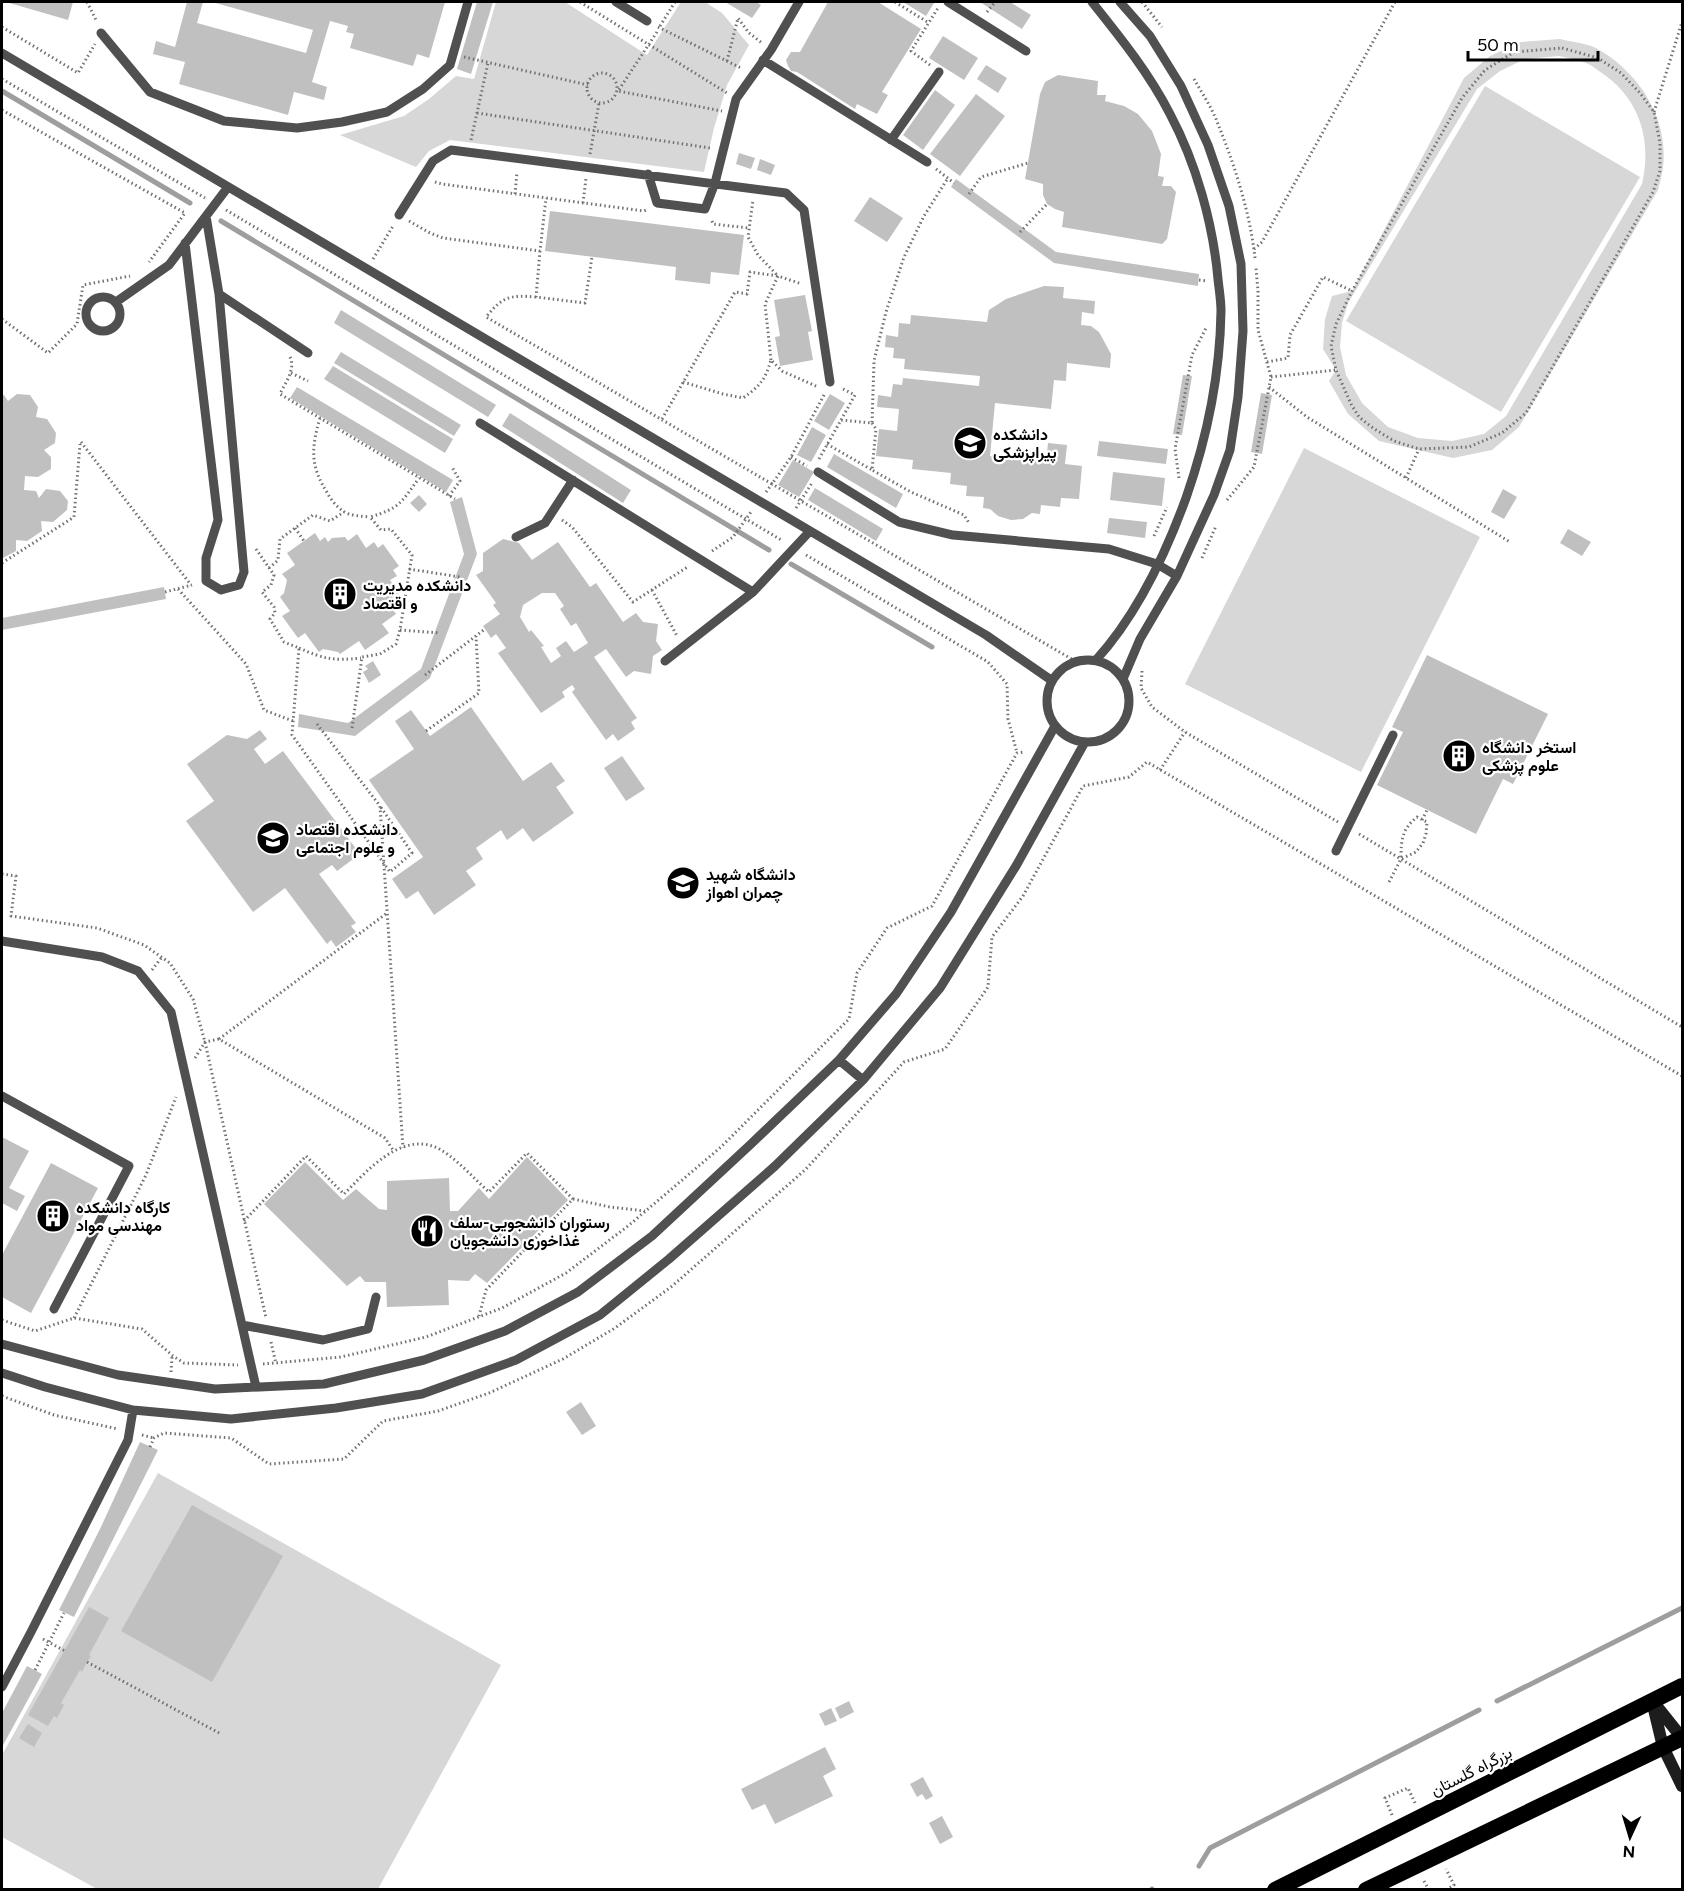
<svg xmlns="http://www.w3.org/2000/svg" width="1684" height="1891" viewBox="0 0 1684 1891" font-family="Figtree,Vazirmatn,sans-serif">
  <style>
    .green { fill: #d7d7d7; fill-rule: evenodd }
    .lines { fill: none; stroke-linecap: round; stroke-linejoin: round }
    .stream { stroke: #9e9e9e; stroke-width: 5 }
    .building { fill: #c0c0c0; fill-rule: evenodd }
    .path { stroke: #727272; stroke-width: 3; stroke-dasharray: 1.5 3; stroke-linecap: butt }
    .service { stroke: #505050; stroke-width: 9 }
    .secondary { stroke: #1d1d1d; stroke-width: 12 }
    .trunk { stroke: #000; stroke-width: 16 }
    .labels { text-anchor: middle; stroke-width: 4.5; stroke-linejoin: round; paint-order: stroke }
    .poi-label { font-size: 16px; font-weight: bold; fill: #000; stroke: #fff; text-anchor: start }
    .street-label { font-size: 16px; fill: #000; stroke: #fff }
  </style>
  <rect width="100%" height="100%" fill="#fff"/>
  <!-- green -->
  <path class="green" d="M496,2h69l82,53 34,-53h24l17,11 27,32 -22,40 -13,43 -10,44 -254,-32 -21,11 -13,16 -76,-32 64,-19 25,-17 27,-23 18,3z
    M1560,39c11,3 26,4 36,9 42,23 73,70 67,119 -1,8 -3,15 -5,23l-139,237 -27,23 -39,8 -74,-17 -31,-27 -19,-33 7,-11 -13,-21 2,-30 7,-23 20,-5 112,-213 26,-22 31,-14zM1559,56c9,2 19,4 27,7 6,2 11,7 16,10 38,26 50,67 40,111l-136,232 -22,18 -32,7 -34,-3 -30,-11 -26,-24 -16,-28 -6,-28 2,-24 6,-20 129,-214 23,-18 25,-12z
    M1485,86l155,91 -139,235 -155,-91z
    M1304,448l176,89 -119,235 -176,-88z
    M158,1473l343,192 -123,224h-281l-95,-52v-82z"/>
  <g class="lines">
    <!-- stream -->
    <path class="stream" d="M2,91l188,112
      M221,221l548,329
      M791,564l141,83
      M1497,1701l185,-93
      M1199,1866l11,-18 269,-138
      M1151,1890l1,-1"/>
  </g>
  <!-- building -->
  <path class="building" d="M6,2h67l-5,18z
    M187,2h16l-6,21 109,30 7,-23 -101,-28h233l-16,56 -12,-4 -4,12 -63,-18 4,-14 -8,-2 2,-6 -18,-5 -18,61 15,5 -3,13 -30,-8 -6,23 -109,-31 6,-22 -32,-8 3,-13 19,6z
    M477,2h16l-22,72 -14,-5z
    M725,2h31l5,3 -9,13z
    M828,2h50l43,27 -39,63 6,3 -11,19 -20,-10 -2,5 -58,-37 -6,-1 -3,-5 -2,-6 5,-8h9z
    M903,2h28l3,1 -8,13z
    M980,2h30l21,13 -9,14z
    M943,36l35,22 -14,22 -35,-22z
    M986,65l21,13 -9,15 -21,-14z
    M1058,75l40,6 -1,14h9l-1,6 19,5 14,8 14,17 9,23 -3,22 6,1 -2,9h9l5,6 -9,47 -5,5 -100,-17 2,-15 -9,-3 -8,-5 -4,-9v-11l-18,-5 15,-85 5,-12z
    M935,90l20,15 -32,45 -20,-15z
    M976,94l29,22 -45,60 -30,-22z
    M739,153l16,5 -4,11 -15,-5z
    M760,159l15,6 -4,10 -14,-5z
    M956,179l100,73 143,22 -1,12 -144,-23 -103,-76z
    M870,197l33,21 -16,24 -33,-21z
    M550,211l194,24 -5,40 -28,-3 -1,12 -35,-4 1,-13 -131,-16z
    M1044,286l20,1 -1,11 32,3 -1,13 -12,-2 -1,13 10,1 8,6 12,22 -1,14 -43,-5 -1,18 -12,-1 -3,29 -56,-6 -5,53 56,6 2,-19 19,2 -2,19 17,2 -3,33 -18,-1 -1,9 -19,-2 -1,9 -8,-1 -9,6 -12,1 -13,-4 -8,-7 -7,-1 1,-11 -18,-1 1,-10 -17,-2 1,-11 -39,-4 1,-9 -37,-4 3,-27 18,2 2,-22 -22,-2 1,-12 13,2 2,-13 9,1 1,-7 76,8 1,-10 -76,-7 1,-10 -12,-1 1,-10 -9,-1 1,-12 12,2 1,-14 11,1 1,-9 76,7 2,-12 17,-11z
    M805,295l7,36 -4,1 5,28 -33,6 -5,-29 5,-1 -6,-36z
    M341,310l155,95 -8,12 -154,-94z
    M341,352l120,73 -7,11 -120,-73z
    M333,366l120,73 -8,14 -121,-74z
    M1183,375l9,1 -10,59 -9,-1z
    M297,387l156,93 -7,12 -156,-94z
    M1261,393l11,2 -10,59 -11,-2z
    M17,394l13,1 8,12 -2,10 11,2 9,14 -1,10 -11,7 7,7v12l-13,8 -13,-1 -1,14 12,1 3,7 7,-9 14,2 8,10 -1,9 -14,12 -12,-1 1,10 -15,10 -11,-1v11l-13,7h-1v-163h2l4,6z
    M830,394l15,9 -16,27 -15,-9z
    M510,413l121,77 -8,13 -121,-77z
    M812,427l14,8 -15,27 -14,-7z
    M1099,441l69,8 -2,15 -69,-8z
    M834,454l69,40 -7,14 -69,-41z
    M793,460l21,12 -15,25 -21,-12z
    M1113,472l52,6 -3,28 -52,-6z
    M815,488l68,41 -7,12 -68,-41z
    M1503,489l14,8 -13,22 -13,-7z
    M419,495l8,9 -8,8 -9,-9z
    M462,497l15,57 -47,124 -75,58 -57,-9 1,-13 49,9 73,-54 43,-115 -14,-52z
    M1109,518l38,4 -2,16 -38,-5z
    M1568,529l23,13 -9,14 -22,-13z
    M315,533l5,8 5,-4 3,5 4,-4 13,-1 3,4 9,-7 9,14 8,-6 4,6 5,-4 16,22 -6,4 4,6 -7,4 9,13 -4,3 -2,14 3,4 -14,10 7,9 -24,17 -6,-9 -19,13 -2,-2 -15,-3 -4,3 -14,-19 -7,5 -16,-22 8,-5 -10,-14 4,-4 3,-13 -5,-6 13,-9 -8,-12z
    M503,539l16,4 13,17 26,-18 32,45 6,-4 27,39 13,-9 7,9 15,2 -2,17 6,9 -9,6 -2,18 -17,-3 -8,6 -20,-28 -12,8 43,61 -6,4 4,7 -17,12 -5,-7 -7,6 -34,-48 3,-3 -3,-4 -10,7 3,5 -24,16 -43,-60 8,-5 -10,-14 -5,4 -8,-12 17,-12 -7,-9 3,-2 -20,-28 7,-4v-18zM542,593h13l9,13 -4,3 11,17 5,-3 12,20 -14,9 -8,-11 -10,7 5,8 -10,7 -10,-16 3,-1 -13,-16 -2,2 -9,-15 3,-12z
    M164,587l2,12 -164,31v-12z
    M1427,655l121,59 -35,70 -10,-5 -27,55 -99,-49 26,-53 -11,-5z
    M373,661l8,14 -12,8 -6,-11 5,-3 -3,-3z
    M471,707l52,74 28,-19 14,19 -9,6 18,26 -41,29 -10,-14 -16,12 -6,-10 -25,18 7,11 -17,12 10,14 -42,30 -16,-24 -12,8 -14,-20 31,-22 -54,-77 45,-31 -19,-28 16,-11 19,26z
    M260,730l7,9 -13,10 11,15 18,-13 77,103 -23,17 -5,-6 -13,9 37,49 -5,3 5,6 -20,15 -5,-7 -4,4 -42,-56 -32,24 -67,-91 28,-20 -27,-37 40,-29 20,4z
    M622,756l23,33 -19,12 -22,-33z
    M2,1137l27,14 -20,37 16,8 -8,15 -15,-8z
    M527,1157l41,43 -81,83 -12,-9 -6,7 -21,-1 1,25 -62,2 -1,-25h-21l-5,-6 -13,10 -83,-82 41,-42 38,38 13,-11 23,20 8,1v-29l62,-3 1,33h8l21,-23 10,11z
    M51,1163l47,25 -67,125 -29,-16v-42z
    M581,1402l15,24 -14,9 -16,-23z
    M140,1442l18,8 -84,167 -15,-7 41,-81z
    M192,1505l91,51 -71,126 -91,-51z
    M89,1607l20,11 -20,37 2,1 -4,6 -5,10 -2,-2 -19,33 3,2 -7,13 -3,-2 -6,10 -20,-11z
    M27,1666l15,8 -40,73v-34z
    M849,1701l5,11 -14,7 -5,-11z
    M831,1708l6,13 -12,5 -6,-12z
    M28,1724l14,9 -8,14 -15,-9z
    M825,1747l11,22 -13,7 10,20 -58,28 -10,-20 -13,6 -11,-21z
    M923,1777l10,19 -7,4 -4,-6 -5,3 -7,-13z
    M942,1816l11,21 -13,7 -11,-21z"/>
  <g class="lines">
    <!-- path -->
    <path class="path" d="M87,2l10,20
      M580,2l147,91
      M895,2l34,21
      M1142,2l20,25
      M987,12l8,-10
      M660,26l15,-24
      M2,27l76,46 17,-29
      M658,27l83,41
      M657,32l-39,59 104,20
      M1562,48l36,10 23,15 19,20 14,19 6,31v28l-7,21 -127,221 -24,20 -33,14 -50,2 -25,-8 -21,-13 -14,-11 -8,-13 -15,-34 -5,-24 5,-22 16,-33 110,-193 23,-28 29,-18z
      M464,57l124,28
      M727,61l11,-43 11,15 13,10
      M930,65l-19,-14 27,-43
      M587 88a15 15 0 1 1 30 0a15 15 0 1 1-30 0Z
      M2,79l203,119
      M1194,79c8,14 18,29 24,45 17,42 32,89 37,134
      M2,110l183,103 -36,49
      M1654,112l28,-90
      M477,113l233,35
      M471,140l17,-77
      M590,154l9,-51
      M936,169l18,14
      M435,182l7,2 202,27 4,-2
      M515,194l2,-22
      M969,194l12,-17 47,-14
      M583,203l3,-25
      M226,210l557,331
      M409,221l21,12 13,5 97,13 6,-53
      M712,221l1,3 36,4
      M1020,232l27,-28
      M1254,249l8,-7 133,-240
      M540,251l-4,46 49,6 7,-46
      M373,259l20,-33
      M1199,280l8,1
      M536,297c-26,-2 -33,-1 -50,20l286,167 19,-27 34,-64
      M2,319l46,34 29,-29 6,-39 47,-9
      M290,357c6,12 -5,26 -10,37l175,105
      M771,360l-6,-56 13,-28 24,8
      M1267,362l21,-4 2,-23 33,-58 29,14
      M291,373l17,8
      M1271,377l65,-7
      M683,382l40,12 20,4c17,-12 22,-18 28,-38l11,11 36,16
      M1269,387l38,30 203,125
      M320,418c-9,31 -10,48 8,76 3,6 9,13 15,17 6,5 19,5 27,6
      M662,419l73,-127 12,2 3,-22 28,4 -20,-21 -10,-18 5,-37
      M841,420l14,-25 -14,-7
      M872,423l4,6 -4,41 39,22 53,23 5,8
      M81,442l110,143
      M827,444l45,26
      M791,457l16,9
      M819,459l22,-39 31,3 2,-62 12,-49 18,-55 20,-41 24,-38
      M1179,478l-4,-29 17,-94 14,-27
      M1406,478l13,-29
      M766,492l6,-8 303,177
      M449,496l11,-15 -8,-14
      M1227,500l27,-33 17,-90 -13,-47v-39l-2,-23
      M796,508l16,-25
      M562,520l10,7 61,75 56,-36
      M295,528l9,13
      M1154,536l13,-29
      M256,549l18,26 -3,10 -9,7 12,15 1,6 -5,6 14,23 15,6 -7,87 98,137 22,-19 -32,-47
      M712,551l21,-14 18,-25
      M806,555l182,107 19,22 1,35 9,34
      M1202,558l14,-32
      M2,563l72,-46 6,-73
      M269,568l9,-8 2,-21 33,-24 17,6 14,-9
      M409,569l51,8
      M178,589l68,75 18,46 29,11
      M652,590l25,46
      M165,592l27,-7
      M400,630l40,3
      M299,648c25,11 34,13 62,10
      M1142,671l-1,17 11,19 33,25 153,90
      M425,675l60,-46
      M317,724l63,82 23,342
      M352,728l10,-71 18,-3 16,-10 4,-14 12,-75 -21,-26 -10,1 -11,-13c30,-9 31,-14 49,-39
      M426,731l53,-38 -3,-57
      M1160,770l25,-38
      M1422,820l5,-10
      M1359,834l323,193
      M2,874l14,2 -5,40 86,12 47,17 26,18 23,36 12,43 61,276
      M1389,882l12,-23 15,-7 7,-9 3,-9 1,-12 -10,-5c-15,12 -16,23 -16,42
      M152,970l10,-13
      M219,1039l168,-126
      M195,1058l10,-16 14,-3 166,99 8,12
      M573,1199l37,8 35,4
      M244,1221l62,-65 38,38c22,-22 55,-61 91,-47 19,8 39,32 54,45l38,-39 46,46 -87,91 -7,26
      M74,1318l72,-143 30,-78
      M2,1320l33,11 39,-13 68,11 31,27 11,7 54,2
      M271,1342l5,22
      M263,1364l78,-7 85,-20 76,-29 64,-35 62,-47 93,-79 128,-128 8,-46 30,-45 45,-22 85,-153 8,-1
      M171,1372l1,-15
      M2,1396l52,19 64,14
      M142,1435l12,3
      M150,1447l4,-9 10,-5 67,5 38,26 75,-5 39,-38 55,-10 51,-18 74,-34 52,-31 56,-41 134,-117 99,-108 41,-13 43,-62 4,-50 31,-41 60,-110 46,-9 18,-15 535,314
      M43,1639l22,12
      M87,1662l134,72
      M35,1670l29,-57
      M1392,1815l-7,-17 23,-10 7,15
      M1424,1881l5,9
      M1446,1890l8,-5 -8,-16"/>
    <!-- service -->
    <path class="service" d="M616,2l31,19
      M948,2l78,49
      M1092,2c28,35 57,71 78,112 26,49 43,109 48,165 1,10 3,21 3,32 -1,63 -14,127 -35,187 -20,55 -50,118 -90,162
      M1120,2l30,34 31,50 27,59 21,61 12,58 2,67 -5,66 -8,53 -16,45 -37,81 -37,63 -17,40
      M101,33l49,59 74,29 73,7 45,-6 45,-10 36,-23 27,-24 18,-63
      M2,53l984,582 65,45
      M763,60l164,102
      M891,140l48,-68
      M648,174l9,29 48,6 10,-26 21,-84 35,-49 28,-48
      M399,215l34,-54 18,-11 335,43 18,17 26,172
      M185,243l33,277 -12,38v23l15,9 18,-5 5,-13 -25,-278 -13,-78
      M219,294l89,59
      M86 314a17 17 0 1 1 34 0a17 17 0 1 1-34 0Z
      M116,302l53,-37 59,-78
      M480,423l273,169 57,-61
      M818,472l81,50 54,13 156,14 48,15 20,12
      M516,537l29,-14 28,-43
      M1047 701a41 41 0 1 1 82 0a41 41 0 1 1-82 0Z
      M665,661l88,-69
      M1336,851l57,-116
      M2,941l100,16 36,14 33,41 85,375
      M839,1060l24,20
      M2,1096l127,70 -75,143
      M242,1325l81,15 45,-11 8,-32
      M2,1344l116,31 97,14 109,-5 100,-24 81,-29 73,-39 74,-56 99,-92 88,-84 57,-66 55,-82 104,-186
      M2,1373l43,14 88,23 98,9 105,-11 86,-14 94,-34 84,-45 69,-56 106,-93 88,-86 77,-92 76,-122 69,-124
      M2,1687l29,-55 97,-192 5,-30"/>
    <!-- secondary -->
    <path class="secondary" d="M1652,1701l11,46 19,39
      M1655,1704l27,34"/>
    <!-- trunk -->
    <path class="trunk" d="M1275,1890l407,-204
      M1366,1890l316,-152"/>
  </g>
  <!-- icons -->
  <defs>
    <g id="university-disc" transform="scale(1.725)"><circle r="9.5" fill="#000" stroke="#fff"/><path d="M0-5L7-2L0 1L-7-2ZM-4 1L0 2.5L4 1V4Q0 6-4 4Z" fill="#fff"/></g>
    <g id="building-disc" transform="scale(1.725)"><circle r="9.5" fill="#000" stroke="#fff"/><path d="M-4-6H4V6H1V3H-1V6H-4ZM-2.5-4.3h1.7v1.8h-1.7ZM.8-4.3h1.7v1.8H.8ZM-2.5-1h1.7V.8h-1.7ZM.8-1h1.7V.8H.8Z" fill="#fff"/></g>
    <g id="restaurant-disc" transform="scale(1.725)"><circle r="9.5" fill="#000" stroke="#fff"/><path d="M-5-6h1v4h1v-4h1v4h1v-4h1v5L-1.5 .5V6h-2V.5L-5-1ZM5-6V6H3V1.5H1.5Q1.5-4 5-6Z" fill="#fff"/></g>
  </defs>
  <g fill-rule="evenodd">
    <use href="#university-disc" x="970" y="443"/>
    <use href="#building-disc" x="340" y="594"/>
    <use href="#building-disc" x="1459" y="756"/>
    <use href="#university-disc" x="273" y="838"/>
    <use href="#university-disc" x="683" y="883"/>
    <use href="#building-disc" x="53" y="1216"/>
    <use href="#restaurant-disc" x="427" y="1231"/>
  </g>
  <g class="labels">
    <!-- poi labels -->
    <g class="poi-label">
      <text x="993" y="440">دانشکده<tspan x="993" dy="18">پیراپزشکی</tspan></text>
      <text x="363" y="591">دانشکده مدیریت<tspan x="363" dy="18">و اقتصاد</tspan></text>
      <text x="1482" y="753">استخر دانشگاه<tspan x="1482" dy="18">علوم پزشکی</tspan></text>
      <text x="296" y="835">دانشکده اقتصاد<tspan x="296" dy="18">و علوم اجتماعی</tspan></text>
      <text x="706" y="880">دانشگاه شهید<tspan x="706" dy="18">چمران اهواز</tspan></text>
      <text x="76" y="1213">کارگاه دانشکده<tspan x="76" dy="18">مهندسی مواد</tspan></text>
      <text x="450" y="1228">رستوران دانشجویی-سلف<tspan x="450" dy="18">غذاخوری دانشجویان</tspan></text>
    </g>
    <!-- street labels -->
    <g class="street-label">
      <text transform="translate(1471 1771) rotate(-27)" y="6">بزرگراه گلستان</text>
    </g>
  </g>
  <!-- border -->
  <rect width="1684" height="1891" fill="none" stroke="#000000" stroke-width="6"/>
  <!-- north arrow -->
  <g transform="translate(1630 1837) rotate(184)" stroke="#ffffff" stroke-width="4.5" paint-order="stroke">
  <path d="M0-4.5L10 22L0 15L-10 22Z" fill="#000000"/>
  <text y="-9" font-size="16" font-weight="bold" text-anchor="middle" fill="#000000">N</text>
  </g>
  <!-- scale -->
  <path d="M1468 51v9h130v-9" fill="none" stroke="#000000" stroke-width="3"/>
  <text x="1477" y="51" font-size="18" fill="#000000" stroke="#ffffff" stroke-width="4.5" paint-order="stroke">50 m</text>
</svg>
